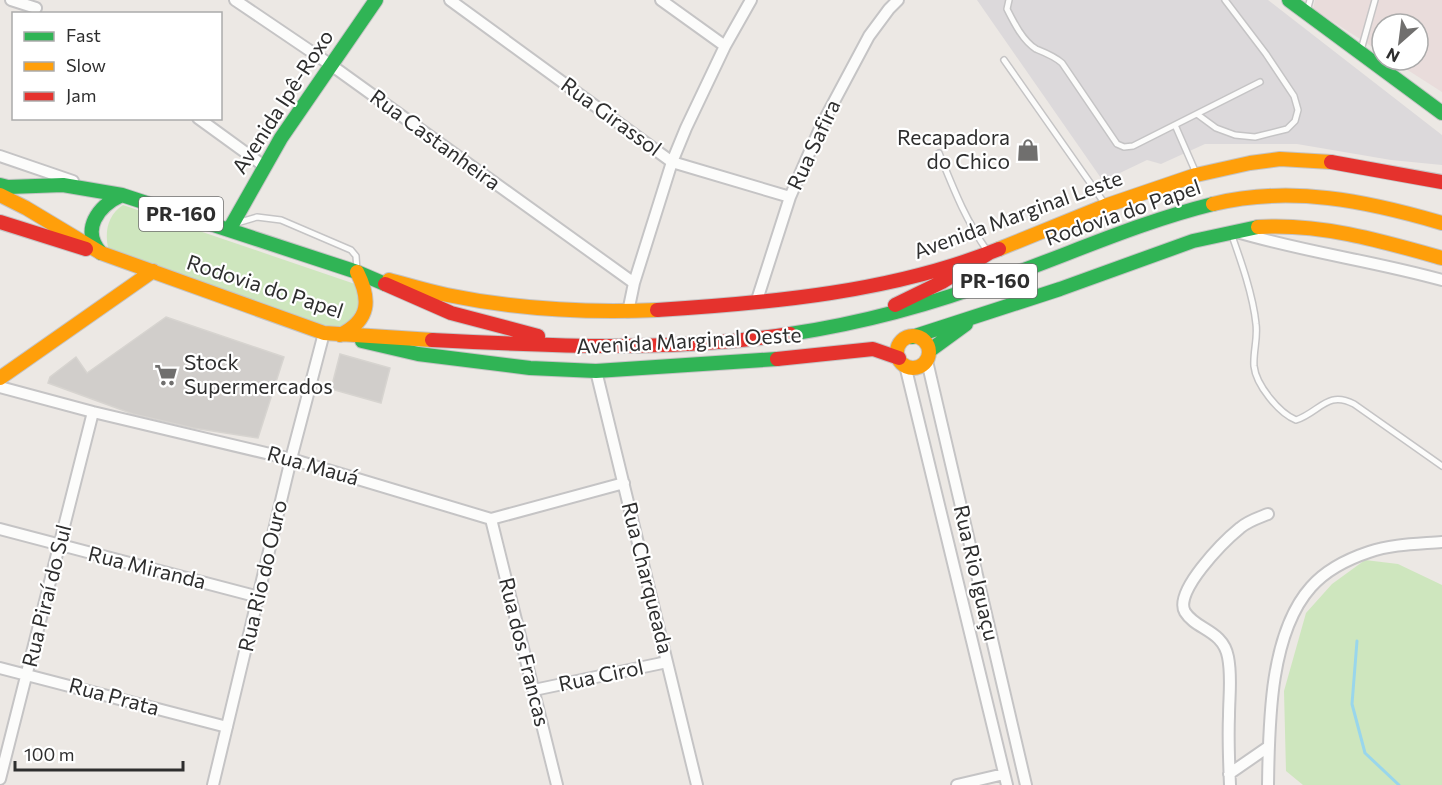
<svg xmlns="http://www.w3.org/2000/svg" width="1442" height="785" viewBox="0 0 1442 785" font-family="Commissioner,sans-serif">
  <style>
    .industrial { fill: #dcd9db }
    .medical { fill: #e9dcdb }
    .green { fill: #cee6be }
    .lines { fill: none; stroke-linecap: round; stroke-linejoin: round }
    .stream { stroke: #99d6ec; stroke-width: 3 }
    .building { fill: #d1cecb; stroke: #d7d4d0; stroke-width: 1.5 }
    .lane-casing { stroke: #c5c4c5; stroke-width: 8 }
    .street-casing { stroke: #c5c4c5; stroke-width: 14 }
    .fast-casing { stroke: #c5c4c5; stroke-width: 16 }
    .slow-casing { stroke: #c5c4c5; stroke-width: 16 }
    .jam-casing { stroke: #c5c4c5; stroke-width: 16 }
    .lane { stroke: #fcfcfb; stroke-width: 5 }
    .street { stroke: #fcfcfb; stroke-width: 10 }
    .fast { stroke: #30b455; stroke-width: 14 }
    .slow { stroke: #ff9f0a; stroke-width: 14 }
    .jam { stroke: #e5322d; stroke-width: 14 }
    .labels { text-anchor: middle; stroke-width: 4.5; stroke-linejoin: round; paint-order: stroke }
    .shield { fill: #fff; stroke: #6d6d6d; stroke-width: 1.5 }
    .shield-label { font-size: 20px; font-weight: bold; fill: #2e2e2e }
    .street-label { font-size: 21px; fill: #2e2e2e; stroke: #fff }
    .poi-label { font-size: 21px; fill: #2e2e2e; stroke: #fff; text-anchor: end }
  </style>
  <rect width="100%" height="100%" fill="#ece8e4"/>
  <!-- industrial -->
  <path class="industrial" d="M977,0h291l174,135v30l-51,-5 -94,-16h-92l-44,20 -14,-4 -44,21z"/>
  <!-- medical -->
  <path class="medical" d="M1315,0h127v92l-50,-32h26v-36h-36v29l-69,-44z"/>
  <!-- green -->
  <path class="green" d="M123,205l232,79 3,6 3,22 -17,21 -235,-82c-5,-17 -2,-36 14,-46z
    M1365,560l33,4 44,21v200h-139l-17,-14 -2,-80 22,-78 26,-29z"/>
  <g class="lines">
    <!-- stream -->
    <path class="stream" d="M1357,641l-5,63 13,49 34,32"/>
  </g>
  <!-- building -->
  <path class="building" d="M166,317l118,40 -26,81 -65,-10 -60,-14 -85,-31 2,-6 26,-20 11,16z
    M340,354l50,14 -9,35 -50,-14z"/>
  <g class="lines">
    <!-- lane casing -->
    <g class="lane-casing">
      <path id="lane" d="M1009,0l-2,9c7,14 16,32 29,40 10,4 18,7 26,14l55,81 7,3 9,-1 127,-64
        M1307,11l3,-11
        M1361,50l14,-50
        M1004,60l101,144
        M1197,114l19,14 19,7 20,2 32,-8 8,-8 3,-11 -4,-14 -28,-42 -41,-54
        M1175,125l21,48
        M939,153c15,37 26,66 49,99
        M237,223l20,-6 24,3 70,30 5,6 1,15
        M1231,233c10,28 22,62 25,91 2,14 -3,28 -2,42 2,19 25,47 42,54 24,-8 31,-30 58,-16l88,62"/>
    </g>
    <!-- street casing -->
    <g class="street-casing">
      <path id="street" d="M11,0l25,8
        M235,0l96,65 303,218
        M450,0l222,162 118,35
        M661,0l64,46
        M198,118l66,48
        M0,156l73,25
        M1237,232c67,20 137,29 205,48
        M756,303l34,-106 31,-71 48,-90 20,-27 9,-9
        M628,312l6,-29 38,-121 14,-34 39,-82 26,-46
        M927,361l99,424
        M905,365l102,420
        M596,371l101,414
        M0,387l93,25 198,47 200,60 133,-36
        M491,519l66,266
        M0,529l259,68
        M0,668l227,59
        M534,690l133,-28
        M1229,774l39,-27
        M0,779l93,-367
        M213,785l78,-326 33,-126
        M957,785l47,-11
        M1230,785c-1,-23 -2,-46 -1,-69 0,-20 3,-39 -1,-59 -5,-27 -32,-27 -43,-45 -12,-20 39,-71 55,-84 8,-7 18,-10 28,-14
        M1268,785c1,-60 1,-151 43,-198 15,-17 37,-28 58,-35 23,-8 49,-8 73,-10"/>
    </g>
    <!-- fast casing -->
    <g class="fast-casing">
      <path id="fast" d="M1289,0l153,113
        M0,185l8,2 55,-2 59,10 235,77 28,12
        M229,230l52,-92 95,-138
        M101,253c-21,-23 -3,-47 21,-58
        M790,334c73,-11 143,-30 212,-56 70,-25 138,-56 211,-74
        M912,337l148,-48 133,-48 65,-14
        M362,341l56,13 112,14 66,3 181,-12
        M929,351l37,-27"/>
    </g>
    <!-- slow casing -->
    <g class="slow-casing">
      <path id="slow" d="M0,195l26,13 75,45 223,80 108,7
        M1213,204c78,-19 154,-3 229,19
        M1258,227c63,-4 124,14 184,31
        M999,249l106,-43 91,-31 54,-12 30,-4 51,3
        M389,280c19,5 38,11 58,15 68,14 140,18 210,15
        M340,335c30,-15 31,-35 17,-63
        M897 352a16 16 0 1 1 32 0a16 16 0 1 1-32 0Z
        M0,378l153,-107"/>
    </g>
    <!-- jam casing -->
    <g class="jam-casing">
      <path id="jam" d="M1331,162l111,20
        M0,222l86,27
        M385,284l66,29 87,23
        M895,305l47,-23 47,-29
        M657,310c113,-7 236,-18 342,-61
        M432,340c119,6 240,12 358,-6
        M777,359l96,-10 26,9"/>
    </g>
    <!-- lane -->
    <use href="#lane" class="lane"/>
    <!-- street -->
    <use href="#street" class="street"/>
    <!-- fast -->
    <use href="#fast" class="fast"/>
    <!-- slow -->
    <use href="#slow" class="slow"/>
    <!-- jam -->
    <use href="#jam" class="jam"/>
  </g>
  <!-- icons -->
  <defs>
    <g id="shop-bare" transform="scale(1.8)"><path d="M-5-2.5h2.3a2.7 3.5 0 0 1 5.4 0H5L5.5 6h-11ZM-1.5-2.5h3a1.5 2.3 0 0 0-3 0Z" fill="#706f6e" stroke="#fff" stroke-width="2.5" paint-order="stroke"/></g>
    <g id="supermarket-bare" transform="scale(1.8)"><path d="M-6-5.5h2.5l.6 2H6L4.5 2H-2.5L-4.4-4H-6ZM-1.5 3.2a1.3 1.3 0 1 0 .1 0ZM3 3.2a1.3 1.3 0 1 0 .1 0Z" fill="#706f6e" stroke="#fff" stroke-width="2.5" paint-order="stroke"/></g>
  </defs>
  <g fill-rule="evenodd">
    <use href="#shop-bare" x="1028" y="150"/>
    <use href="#supermarket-bare" x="166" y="375"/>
  </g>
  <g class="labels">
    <!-- shield labels -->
    <g class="shield">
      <rect x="139" y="197" width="84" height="34" rx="4.5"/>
      <rect x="953" y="264" width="84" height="34" rx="4.5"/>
    </g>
    <g class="shield-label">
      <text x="181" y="221">PR-160</text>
      <text x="995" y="288">PR-160</text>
    </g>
    <!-- street labels -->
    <g class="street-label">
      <text transform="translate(283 102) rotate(-57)" y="7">Avenida Ipê-Roxo</text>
      <text transform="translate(611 117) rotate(36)" y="7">Rua Girassol</text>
      <text transform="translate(435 140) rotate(36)" y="7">Rua Castanheira</text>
      <text transform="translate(814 145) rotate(-65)" y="7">Rua Safira</text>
      <text transform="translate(1123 213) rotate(-19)" y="7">Rodovia do Papel</text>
      <text transform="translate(1018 215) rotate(-20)" y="7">Avenida Marginal Leste</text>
      <text transform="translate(265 287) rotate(18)" y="7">Rodovia do Papel</text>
      <text transform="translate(689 341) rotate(-3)" y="7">Avenida Marginal Oeste</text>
      <text transform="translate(313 466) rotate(16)" y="7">Rua Mauá</text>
      <text transform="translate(147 568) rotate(14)" y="7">Rua Miranda</text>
      <text transform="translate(976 573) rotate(77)" y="7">Rua Rio Iguaçu</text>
      <text transform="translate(263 576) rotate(-77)" y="7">Rua Rio do Ouro</text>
      <text transform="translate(647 578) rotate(76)" y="7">Rua Charqueada</text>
      <text transform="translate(47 596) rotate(-76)" y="7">Rua Piraí do Sul</text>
      <text transform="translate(524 652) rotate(76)" y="7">Rua dos Francas</text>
      <text transform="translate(601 676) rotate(-12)" y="7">Rua Cirol</text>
      <text transform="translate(114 697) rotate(15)" y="7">Rua Prata</text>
    </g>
    <!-- poi labels -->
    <g class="poi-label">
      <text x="1010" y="145">Recapadora<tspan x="1010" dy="24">do Chico</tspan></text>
      <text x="184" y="370" text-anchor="start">Stock<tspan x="184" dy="24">Supermercados</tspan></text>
    </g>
  </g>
  <!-- legend -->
  <rect x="12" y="12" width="210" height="108" fill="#ffffff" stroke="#ababab" stroke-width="1.5"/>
  <rect x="24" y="32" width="30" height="9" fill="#30b455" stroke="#ababab" stroke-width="1.5"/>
  <text x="66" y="42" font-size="18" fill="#2e2e2e">Fast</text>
  <rect x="24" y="62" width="30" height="9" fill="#ff9f0a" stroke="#ababab" stroke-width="1.5"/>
  <text x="66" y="72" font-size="18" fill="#2e2e2e">Slow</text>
  <rect x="24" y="92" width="30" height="9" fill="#e5322d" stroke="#ababab" stroke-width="1.5"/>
  <text x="66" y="102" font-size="18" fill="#2e2e2e">Jam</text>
  <!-- north arrow -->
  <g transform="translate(1400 42) rotate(208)"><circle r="28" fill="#ffffff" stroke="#ababab" stroke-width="1.5"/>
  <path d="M0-4.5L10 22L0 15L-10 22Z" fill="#706f6e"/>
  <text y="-9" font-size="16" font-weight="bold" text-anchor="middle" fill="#2e2e2e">N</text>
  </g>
  <!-- scale -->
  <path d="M15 761v9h168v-9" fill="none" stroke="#2e2e2e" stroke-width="3"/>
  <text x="24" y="761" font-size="18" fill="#2e2e2e" stroke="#ffffff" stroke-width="4.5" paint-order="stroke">100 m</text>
</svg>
